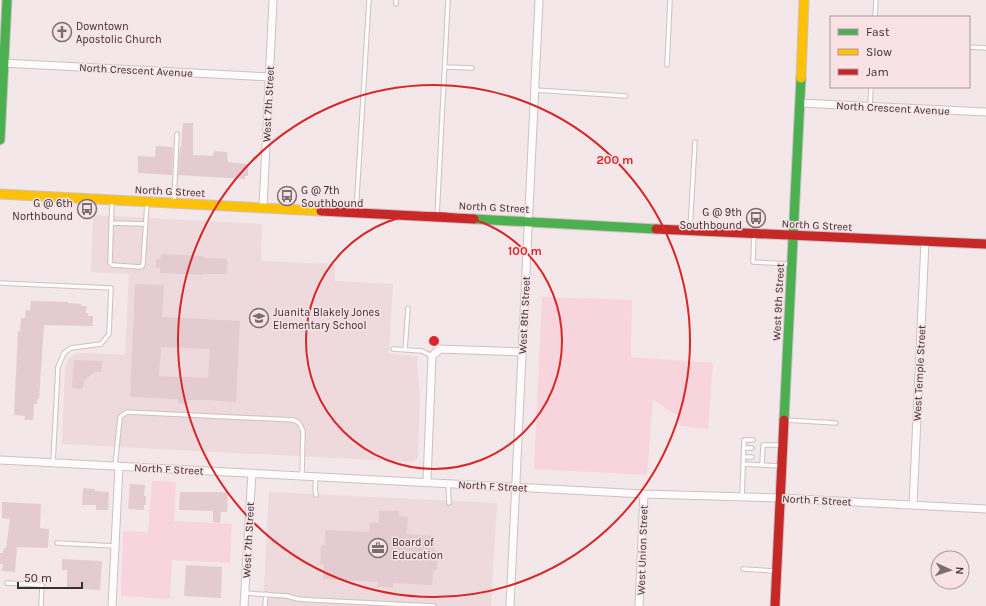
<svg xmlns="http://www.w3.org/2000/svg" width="986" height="606" viewBox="0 0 986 606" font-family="Karla,sans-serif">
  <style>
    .built { fill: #eed9dd }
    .green { fill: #f8d5dc }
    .building { fill: #e4cbd1; fill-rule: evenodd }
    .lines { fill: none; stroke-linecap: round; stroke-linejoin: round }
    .lane-casing { stroke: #cbc2c4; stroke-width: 5.5 }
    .street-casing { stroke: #cbc2c4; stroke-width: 9 }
    .fast-casing { stroke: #cbc2c4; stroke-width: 11 }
    .slow-casing { stroke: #cbc2c4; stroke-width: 11 }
    .jam-casing { stroke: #cbc2c4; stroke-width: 11 }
    .lane { stroke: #fdfbfc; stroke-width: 3.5 }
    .street { stroke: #fdfbfc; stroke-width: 7 }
    .fast { stroke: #4caf50; stroke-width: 9 }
    .slow { stroke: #ffc107; stroke-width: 9 }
    .jam { stroke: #c62828; stroke-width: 9 }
    .ring { fill: none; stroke: #d62828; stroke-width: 2 }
    .labels { text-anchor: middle; stroke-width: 3; stroke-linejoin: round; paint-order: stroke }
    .poi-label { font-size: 11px; fill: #372f30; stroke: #f8e2e6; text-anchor: start }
    .street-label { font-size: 11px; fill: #372f30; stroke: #f8e2e6 }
    .centre { fill: #d62828; stroke: #f8e2e6; stroke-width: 2 }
    .ring-label { font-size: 12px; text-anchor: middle; font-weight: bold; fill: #d62828; stroke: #f8e2e6; stroke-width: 3; stroke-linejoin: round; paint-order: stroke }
  </style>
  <rect width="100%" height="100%" fill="#f3e7ea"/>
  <!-- built -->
  <path class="built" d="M93,215l169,9 -1,37 74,3v17l58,3 -4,70 29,2 -1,8 3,30 -2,64 -6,4 -350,-18 3,-78 4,-8 6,-4 7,-1 43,2 4,-81 -38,-2z
    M269,492l228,11 -6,103h-228z"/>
  <!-- green -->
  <path class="green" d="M542,297l90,3 -1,57 82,6 -5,66 -28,-3 -2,-11 -12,-6 -13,-10 -6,76 -113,-6z
    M152,481l24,1 -2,39 58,3 -2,39 -58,-3 -2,39 -49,-3 2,-65 25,1z"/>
  <!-- building -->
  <path class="building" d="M183,123h10v32l20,1 1,-5 13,1 1,10 20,2v12h-3v3l-67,-4 2,-28h1z
    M156,146l17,1 -1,28 -34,-2v-17l17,1z
    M161,254l43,2 -1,2 24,1v15h-25v1l-42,-2v-5l-4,-1v-8h4z
    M135,284l29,1 -2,32 78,4 -4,81 -28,-2h-20v4l-10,-1v-4l-48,-2zM161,347l49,2 -2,29 -49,-2z
    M31,301l37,1v1l13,1v2h6l-1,7h2v3h5v10l-49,-1 -5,74h-2v5h-3l-1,16h-9l1,-4 -11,-1 4,-84h2l1,-13h4l1,-8 4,1z
    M74,360l28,1 -1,11h-7l-10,9 -1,8 -11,-1z
    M130,484l15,1 -1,11h2v9h-2v5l-16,-1z
    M83,488l12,1v2l14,1 -1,18h-12v-5h-14z
    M180,492h48l-1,20h-6l-1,11 -7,-1v-11l-34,-1z
    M2,502l39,2 -1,24 9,1 -1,19 -31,-1 -2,25 -13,-1 1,-7h-3v-11h3l1,-5h2l4,-29 -8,-1z
    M379,511h20v5l9,1 -1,17 28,2 -1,14 4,1 -1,19h-4l-1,15 -39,-2v4h-16l1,-5 -55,-3 1,-14 -4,-1 1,-19h4v-15l44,2 1,-10 9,1z
    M62,559l40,2 -2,29 -33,-2v-18h-5z
    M186,565l36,2 -1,31 -37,-2z"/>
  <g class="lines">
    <!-- lane casing -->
    <g class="lane-casing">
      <path id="lane" d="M396,4v-4
        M875,17l1,-17
        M969,47l17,1
        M667,65l3,-65
        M445,67l27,1
        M535,90l91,6
        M870,106l1,-19
        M112,201l-2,62 2,2 29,2 2,-2 4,-62
        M174,203l3,-69
        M356,212l13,-212
        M437,216l11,-216
        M111,223l34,1
        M690,230l5,-88
        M754,234l-1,28 38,2
        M0,283l111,5 -2,46 -8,10 -30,4 -7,5 -6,14 -5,96
        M393,349l29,2 10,5
        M405,350l3,-42
        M785,420l51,3
        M744,448h8
        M743,457h9
        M743,464l19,1
        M115,466l5,-49 7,-5 167,8 5,3 4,8 -1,45
        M781,466l-19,-1 1,-20h18
        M316,477l-1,11 1,7
        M448,483l1,20
        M742,497l2,-57h9
        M57,543l58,3
        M743,569l32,2
        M7,583l35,2 -1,21
        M245,593l42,3 11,3 14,1 122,6
        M265,606l1,-12"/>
    </g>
    <!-- street casing -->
    <g class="street-casing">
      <path id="street" d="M3,63l267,14
        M800,103l186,9
        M263,207l10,-207
        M0,460l644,34 136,4 206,11
        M427,482l5,-126 8,-7 82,3
        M913,505l12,-264
        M112,606l7,-140
        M244,606l8,-133
        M510,606l29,-606
        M639,606l5,-112"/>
    </g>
    <!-- fast casing -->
    <g class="fast-casing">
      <path id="fast" d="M0,140l7,-140
        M474,219l182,10
        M784,420l17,-342"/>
    </g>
    <!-- slow casing -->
    <g class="slow-casing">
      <path id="slow" d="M801,78l3,-78
        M0,194l321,17"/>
    </g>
    <!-- jam casing -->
    <g class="jam-casing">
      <path id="jam" d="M321,211l153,8
        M656,229l330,15
        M775,606l9,-186"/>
    </g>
    <!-- lane -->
    <use href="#lane" class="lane"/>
    <!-- street -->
    <use href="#street" class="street"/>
    <!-- fast -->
    <use href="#fast" class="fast"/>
    <!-- slow -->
    <use href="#slow" class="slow"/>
    <!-- jam -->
    <use href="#jam" class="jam"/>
  </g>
  <!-- distance rings -->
  <g class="ring">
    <circle cx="434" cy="341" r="128"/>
    <circle cx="434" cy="341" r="256"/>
  </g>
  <!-- icons -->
  <defs>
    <g id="church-ring" transform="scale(1)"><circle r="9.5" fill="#f8e2e6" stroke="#796f71" stroke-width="1.5"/><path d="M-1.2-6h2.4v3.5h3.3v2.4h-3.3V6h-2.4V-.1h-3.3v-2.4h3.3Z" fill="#796f71"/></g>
    <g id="bus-ring" transform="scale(1)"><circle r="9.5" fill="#f8e2e6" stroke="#796f71" stroke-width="1.5"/><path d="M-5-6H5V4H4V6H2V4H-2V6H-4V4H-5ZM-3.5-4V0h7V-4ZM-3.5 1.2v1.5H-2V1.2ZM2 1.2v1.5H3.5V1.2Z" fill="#796f71"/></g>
    <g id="school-ring" transform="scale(1)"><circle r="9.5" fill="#f8e2e6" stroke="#796f71" stroke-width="1.5"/><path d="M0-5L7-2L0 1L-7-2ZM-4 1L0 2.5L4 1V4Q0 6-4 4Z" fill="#796f71"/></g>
    <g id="office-ring" transform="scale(1)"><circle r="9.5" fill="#f8e2e6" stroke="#796f71" stroke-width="1.5"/><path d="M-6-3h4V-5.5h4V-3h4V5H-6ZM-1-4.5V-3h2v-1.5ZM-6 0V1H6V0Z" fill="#796f71"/></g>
  </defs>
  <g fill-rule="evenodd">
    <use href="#church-ring" x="62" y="32"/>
    <use href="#bus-ring" x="287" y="196"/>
    <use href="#bus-ring" x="87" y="209"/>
    <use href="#bus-ring" x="756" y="218"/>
    <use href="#school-ring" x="259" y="318"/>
    <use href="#office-ring" x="378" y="548"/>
  </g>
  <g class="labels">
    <!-- poi labels -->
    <g class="poi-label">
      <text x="76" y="30">Downtown<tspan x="76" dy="13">Apostolic Church</tspan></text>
      <text x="301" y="194">G @ 7th<tspan x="301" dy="13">Southbound</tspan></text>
      <text x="73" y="207" text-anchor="end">G @ 6th<tspan x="73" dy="13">Northbound</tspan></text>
      <text x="742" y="216" text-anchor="end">G @ 9th<tspan x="742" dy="13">Southbound</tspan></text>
      <text x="273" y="316">Juanita Blakely Jones<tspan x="273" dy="13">Elementary School</tspan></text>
      <text x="392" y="546">Board of<tspan x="392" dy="13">Education</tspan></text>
    </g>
    <!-- street labels -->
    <g class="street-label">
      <text transform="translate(136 70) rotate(3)" y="4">North Crescent Avenue</text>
      <text transform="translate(268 104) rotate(-87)" y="4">West 7th Street</text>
      <text transform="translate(893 108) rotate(3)" y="4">North Crescent Avenue</text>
      <text transform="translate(170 191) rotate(3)" y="4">North G Street</text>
      <text transform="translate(494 207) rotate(3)" y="4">North G Street</text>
      <text transform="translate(817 225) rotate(3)" y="4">North G Street</text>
      <text transform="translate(778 302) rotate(-87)" y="4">West 9th Street</text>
      <text transform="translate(524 315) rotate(-87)" y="4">West 8th Street</text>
      <text transform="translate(919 373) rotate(-87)" y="4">West Temple Street</text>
      <text transform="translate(169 469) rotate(3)" y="4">North F Street</text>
      <text transform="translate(493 486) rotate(3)" y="4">North F Street</text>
      <text transform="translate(817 500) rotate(3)" y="4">North F Street</text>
      <text transform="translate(248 540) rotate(-87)" y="4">West 7th Street</text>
      <text transform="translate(642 550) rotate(-88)" y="4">West Union Street</text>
    </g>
  </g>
  <circle cx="434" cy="341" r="6" class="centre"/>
  <g class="ring-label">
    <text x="615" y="164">200 m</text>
    <text x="525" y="255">100 m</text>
  </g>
  <!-- legend -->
  <rect x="830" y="16" width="140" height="72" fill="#f8e2e6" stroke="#ab9a9d"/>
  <rect x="838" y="29" width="20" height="6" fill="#4caf50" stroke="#ab9a9d"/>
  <text x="866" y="36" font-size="12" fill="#372f30">Fast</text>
  <rect x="838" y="49" width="20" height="6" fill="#ffc107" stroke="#ab9a9d"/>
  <text x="866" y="56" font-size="12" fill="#372f30">Slow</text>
  <rect x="838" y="69" width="20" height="6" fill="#c62828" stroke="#ab9a9d"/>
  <text x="866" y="76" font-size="12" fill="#372f30">Jam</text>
  <!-- north arrow -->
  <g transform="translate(950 570) rotate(93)"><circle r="19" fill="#f8e2e6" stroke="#ab9a9d"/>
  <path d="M0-3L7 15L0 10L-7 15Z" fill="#796f71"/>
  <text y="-6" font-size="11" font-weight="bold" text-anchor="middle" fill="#372f30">N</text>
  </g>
  <!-- scale -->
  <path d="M18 582v6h64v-6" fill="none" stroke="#372f30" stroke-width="2"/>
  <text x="24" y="582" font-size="12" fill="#372f30" stroke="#f8e2e6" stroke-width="3" paint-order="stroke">50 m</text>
</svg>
